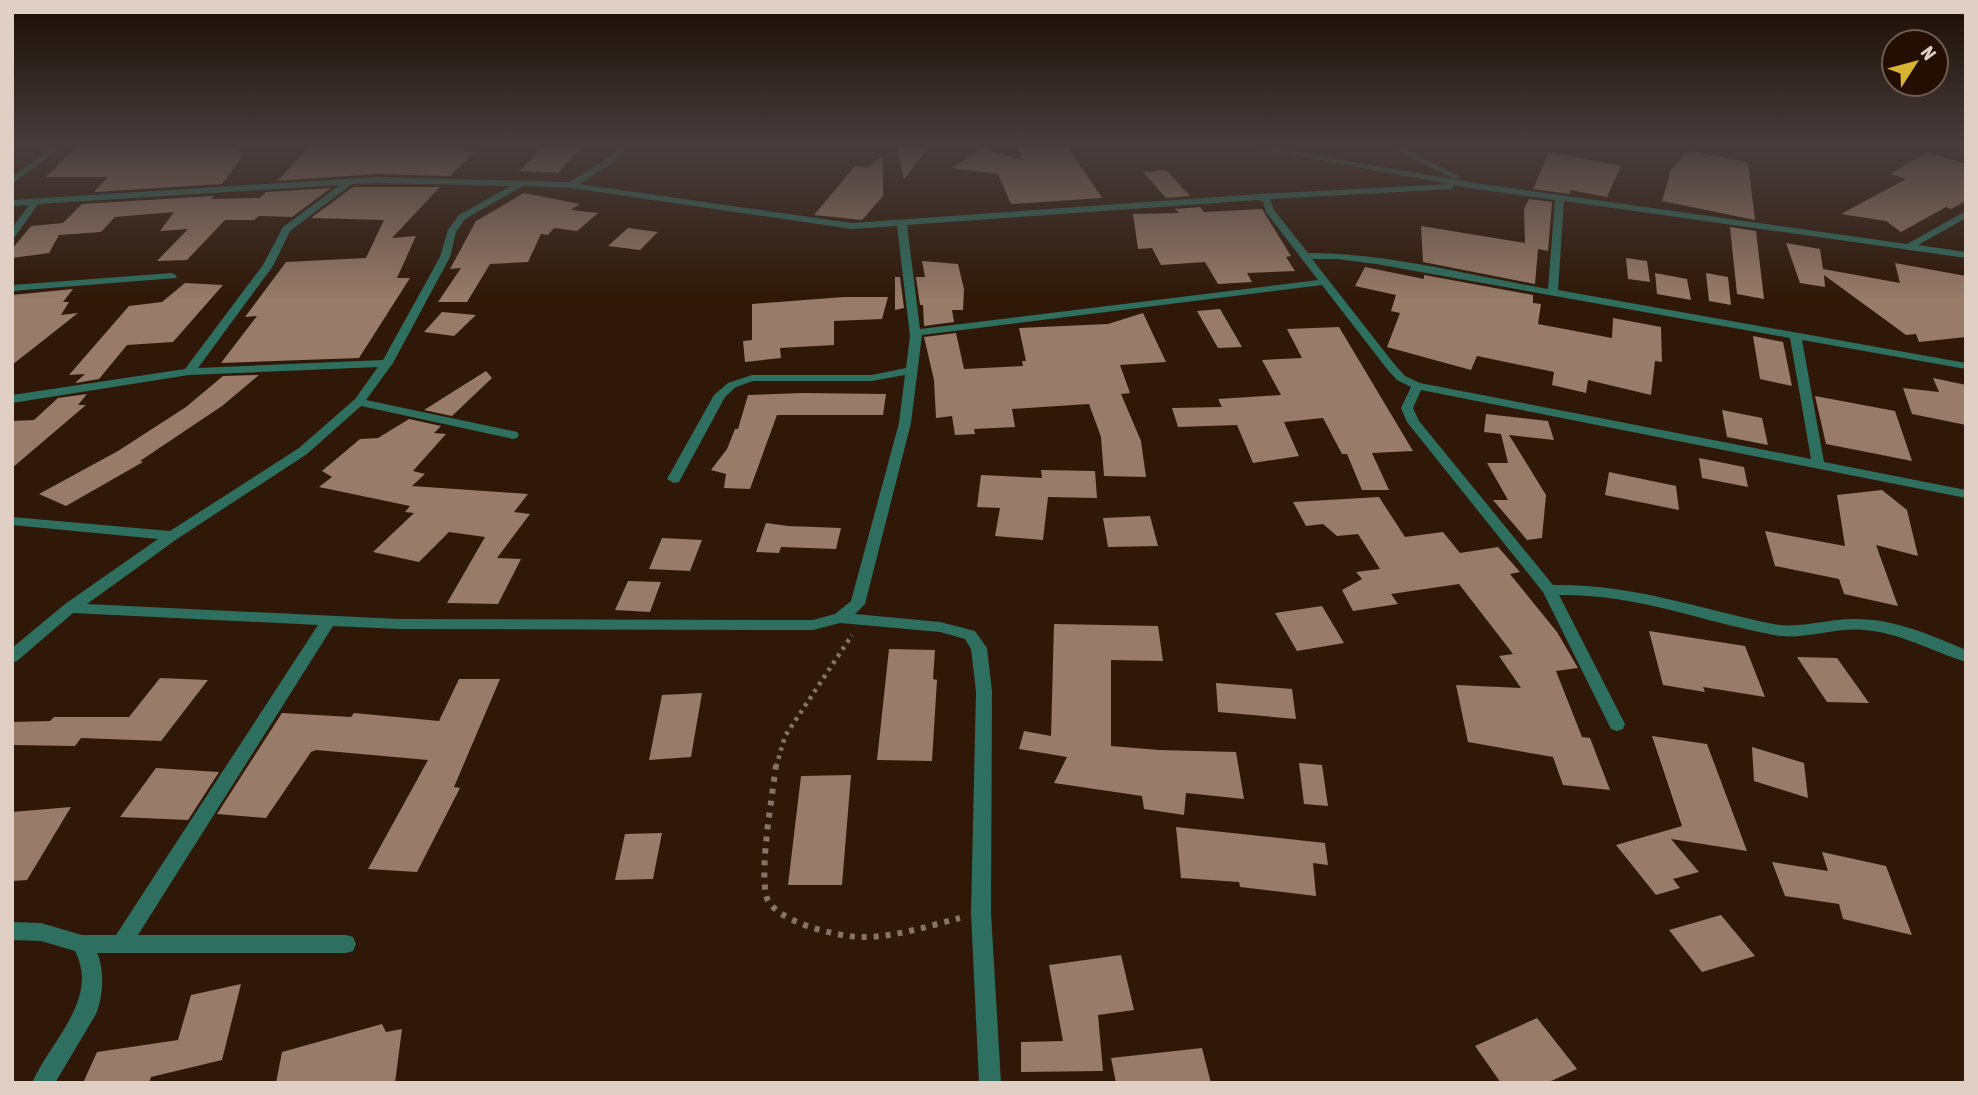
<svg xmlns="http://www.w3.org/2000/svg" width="1978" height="1095" viewBox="0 0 1978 1095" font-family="'Asap Condensed',sans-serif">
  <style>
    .building { fill: #987b69 }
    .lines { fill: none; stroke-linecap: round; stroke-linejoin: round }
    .path-far1 { stroke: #877366; stroke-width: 4.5; stroke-dasharray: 3.5 5; stroke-linecap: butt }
    .path { stroke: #877366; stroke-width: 6; stroke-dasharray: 5 7; stroke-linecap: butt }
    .street { fill: #2e6f60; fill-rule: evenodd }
  </style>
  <rect width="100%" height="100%" fill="#2f1808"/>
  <!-- building -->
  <path class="building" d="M77,146h163l-5,7 11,-1 -24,32 -128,8 14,-15h-62z
    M310,146h150l-4,5h19l-25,25 -73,-2 -100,7z
    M544,146h38l-24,27 -39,-2z
    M897,146h33l-26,33z
    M1017,146h50l35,52 -91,6 -13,-30 -47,-6 32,-19 39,11z
    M1688,151l60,11 7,58 -93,-19 9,-31z
    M1549,152l72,14 -14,31 -37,-7v4l-37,-5z
    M1927,152l39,12v37l-15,8 -5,-2 -45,25 -15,-11 -45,-7 65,-35 -16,-5z
    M883,155v41l-21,24 -48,-5 41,-49 13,1z
    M1166,170l24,26 -24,2 -23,-26z
    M353,187h87l-48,51 24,-2 -19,42h13l-51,80 -138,5 36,-47 -12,1 41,-55 80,-4 18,-38 -73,-2z
    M331,188l-39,29 -33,-1 -5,4h-29l-38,40 -30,1 31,-32 -28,2 14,-19 -59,5 -14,15 -42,3 -10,18 -37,5v-9l19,-23 32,-3 19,-19 132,-8 -3,3 49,-1 6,-6z
    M524,193l56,11 -9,6 27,3 -21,18 -23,-3 -6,7 -7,-1 -13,28 -38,2 -23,38h-29l23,-34 -11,1 26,-48z
    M1529,199l23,3 -4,49 -10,-2 -3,35 -112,-22 -2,-36 104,17 -1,-34z
    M1200,207l4,5 58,-3 29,47 -5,1 9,14 -48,2 5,9 -34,2 -13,-22 -44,3 -9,-17 -14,1 -5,-35 46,-1 -4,-4z
    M1730,227l26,4 8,68 -27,-5z
    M628,228l30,4 -18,18 -32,-4z
    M1786,243l34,6 3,20 77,14 -5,-20 71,13v61l-47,5 -3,-8 -10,1 -82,-60 1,12 -25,-4z
    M1626,258l21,3 3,21 -22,-3z
    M922,261l36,3 6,25 -1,21h-11l2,12 -30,4 -1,-21h-3l-4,-28h9z
    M1365,267l59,12v-4l109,20v8l8,1 -3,20 74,14 1,-20 48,9 1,35 -7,-1 -4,34 -63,-15 -2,13 -34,-8 2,-13 -77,-16 -6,14 -84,-23 13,-34 -9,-2 5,-16 -41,-9z
    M1655,273l32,6 4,21 -34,-6z
    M1706,273l22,4 3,28 -22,-4z
    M895,277h5l4,31 -9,2z
    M185,283l38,2 -50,57 -46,3 -28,34 -24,4 10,-9 -16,1 60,-69 33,-4z
    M73,289l-10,13h6l-8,13 17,-2 -66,52v-70z
    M844,297h44l-6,22 -48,2v24l-54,3 1,10 -36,4 -2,-21 9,-1v-36z
    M1220,309l22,38 -24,1 -21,-37z
    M442,312l34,3 -22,21 -30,-4z
    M1143,313l23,49 -46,3 10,28 -9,1 20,47 5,36 -42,-1 -3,-39 -12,-33 -77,5 3,18 -41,2 1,5 -20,1 -3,-19 -16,2 -2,-38 -10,-43 32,-4 8,36 59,-3 -1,-5h4l-7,-33 89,-4z
    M1339,327l74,124 -41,2 17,37h-27l-15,-36h-5l-19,-36 -39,4 15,34 -46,7 -16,-38 -59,2 -6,-19 50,-1 -4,-8 63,-4 -19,-35 40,-2 -15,-29z
    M1753,336l30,6 9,44 -32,-7z
    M486,371l6,7 -40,38 -28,-6z
    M259,375l-37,31 -82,55 3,1 -77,44 -27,-12 79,-43 68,-44 37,-31z
    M1933,378l33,7v40l-54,-11 -9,-26 36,4z
    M802,393l84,1 -3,21h-106l-27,74 -26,-1 2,-14 -15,-4 16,-21 8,-20h3l10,-34z
    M87,394l-9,11h8l-74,63v-47l22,-1 24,-22z
    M1815,396l80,15 17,50 -86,-17z
    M1722,410l40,8 6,27 -41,-8z
    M1486,414l62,7 6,19 -45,-5 37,60 -4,43 -15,2 -34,-40h15l-21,-37h21l-7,-29 -17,-2z
    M409,419l32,7 -7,7 12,1 -33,37 12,3 -13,12 116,8 -14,18 16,2 -33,44 24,1 -23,45 -51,-1 38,-66 -36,-5 -30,30 -46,-10 41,-39 -9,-1 5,-6 -91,-19 13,-10 -10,-6 38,-32 18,-1z
    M1699,458l45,9 4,20 -46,-9z
    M1041,470l54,1 2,27 -49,-1 -5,43 -48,-4 5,-28 -23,-1 4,-32 61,3z
    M1609,472l67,14 3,24 -74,-15z
    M1882,490l25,20 11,46 -42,-11 22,61 -54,-12 -5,-15 -64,-13 -10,-35 80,15 -8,-51z
    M1379,497l26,40 38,-5 17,21 38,-6 22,25 -10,2 47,58 21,36 -22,3 26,66 8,1 20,52 -47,-5 -10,-28 -85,-15 -12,-57 65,3 -22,-32 14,-2 -54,-70 -68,10 7,10 -45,7 -11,-21 20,-11 -6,-7 24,-3 -22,-35 -21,2 -14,-12 -17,2 -13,-24z
    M1150,516l8,30 -50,1 -5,-29z
    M766,523l22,3 53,2 -5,21 -55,-2 -2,6 -23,-1z
    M662,538l40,2 -12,31 -41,-2z
    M628,581l33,1 -11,30 -35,-2z
    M1322,606l22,37 -47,8 -22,-38z
    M1054,624l104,2 5,35 -52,-1v86l48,4 77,2 8,47 -58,-6 -2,22 -40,-6 -2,-13 -88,-13 13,-26 -48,-8 5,-18 27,5z
    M1649,631l96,15 20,51 -62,-10 2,5 -42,-7z
    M889,649l46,1 -2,29 4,1 -5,81 -55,-1z
    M1797,657l40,1 32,45 -42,-1z
    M160,678l48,2 -47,61 -80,-3 -6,8 -63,-1v-23l38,-1 4,-4h75z
    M459,679h41l-46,108 6,1 -43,84 -49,-3 60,-109 -112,-10 -5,2 -45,66 -49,-4 65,-101 69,4 3,-4 85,8z
    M1216,683l76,6 4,30 -78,-7z
    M702,693l-11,64 -42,3 13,-65z
    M1652,736l55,8 40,107 -76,-12 28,33 -26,7 7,9 -24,7 -40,-50 66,-19z
    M1752,747l52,16 4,35 -54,-17z
    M1299,763l23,2 6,41 -24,-2z
    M156,768l63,4 -31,48 -68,-3z
    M851,775l-9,110h-54l13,-109z
    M71,807l-44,73 -15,1v-69z
    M1176,827l149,16 3,22 -15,-2 3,33 -76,-9 -1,-5 -58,-4z
    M662,833l-9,46 -38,1 10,-46z
    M1822,852l64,14 26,69 -69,-16 -4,-15 -54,-8 -13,-34 56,9z
    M1721,915l34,41 -53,16 -33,-42z
    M1121,955l13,55 -36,5 5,56 -82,1v-30l42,-1 -14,-76z
    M241,984l-19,76 -71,17 -2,6h-66l14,-31 81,-12 13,-45z
    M1537,1018l40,51 -30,14h-46l-26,-37z
    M382,1024l4,8 16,-3 -7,54h-119l6,-31z
    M1202,1048l9,35h-95l-5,-25z"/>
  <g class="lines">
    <!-- path-far1 -->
    <path class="path-far1" d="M776,767l9,-31 67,-101"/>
    <!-- path -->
    <path class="path" d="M776,765c-4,34 -16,98 -10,130 5,26 70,41 93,42 34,1 69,-11 101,-19"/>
    <!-- street -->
    <path class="street" d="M54,146h9l-51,38v-7z
      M620,146h8l-12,15 -37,23 273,39 407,-29 191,-10 3,1v4l-183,10 4,11 34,43c80,0 161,22 240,36l7,-89 -80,-11 -231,-43h16l215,37 432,61 59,-33v7l-48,27 48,7v6l-402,-57 -6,89 408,73v6l-164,-29 22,122 142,28v8l-545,-108 -8,18 6,13 134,164c82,-1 142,23 220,39 26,5 54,-5 80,-5 39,-1 78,16 113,31v12c-35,-11 -65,-29 -102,-32 -30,-3 -61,11 -90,5 -75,-14 -137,-41 -215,-40l66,129 -2,5 -6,2 -6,-2 -68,-137 -136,-170 -6,-14 10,-21 -14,-7 -10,-11 -65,-84 -400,50 -11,88 -46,181 -10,10 85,8 35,9 12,17 5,43 -1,222 10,170h-22l-8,-170 5,-222 -5,-42 -6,-10 -25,-7 -100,-9 -27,7 -414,-1 -66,-3 -195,309h208l7,2 3,7 -3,7 -7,2h-249c8,16 6,45 -1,61l-41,69h-23c18,-42 68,-83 43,-132l-34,-10 -29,-1v-18l29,1 41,12h34l202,-310 -245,-12 -56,48 -5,2v-15l53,-44 93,-65 -146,-14v-8l158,14 129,-83 56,-49 23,-32 -189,8 -177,28v-8l173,-26 78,-104 20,-38 57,-42 -302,19 -23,33 -3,1v-10l17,-23 -17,1v-6l365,-23 192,5 41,-25zM377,183l134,3 -52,29 -11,15 -8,27 -57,103 -185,8 75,-102 17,-35 62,-47zM523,186l48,2 281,41 45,-3 13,110 -4,32 -34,7h-120l-24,8 -14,12 -47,84 7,4 5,-1 46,-85 11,-10 17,-6h119l33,-6 -6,48 -48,178 -16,13 -22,6 -414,-1 -312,-15 90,-65 130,-85 54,-48 152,33 4,-1 2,-3 -2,-3 -151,-32 27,-37 57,-106 6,-25 9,-13zM1258,200l5,2 3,10 52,68 -398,49 -13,-104zM1312,259h25l39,5 414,74 21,121 -391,-76 -15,-7 -10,-11z
      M1387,146h10l64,31 -7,2z
      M172,273l5,3 -1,2 -164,13v-6z"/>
  </g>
  <!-- sky -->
  <linearGradient id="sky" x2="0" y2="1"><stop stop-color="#1a0d04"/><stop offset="0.49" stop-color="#473d3d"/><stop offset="1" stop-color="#473d3d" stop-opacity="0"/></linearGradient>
  <rect width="1978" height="299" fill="url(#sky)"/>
  <!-- border -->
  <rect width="1978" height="1095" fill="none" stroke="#dfcfc5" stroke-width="28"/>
  <!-- north arrow -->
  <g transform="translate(1915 63) rotate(54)"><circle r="33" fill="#240e02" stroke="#6f5b50" stroke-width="2"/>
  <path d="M0-5L12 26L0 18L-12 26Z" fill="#d8b434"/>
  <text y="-10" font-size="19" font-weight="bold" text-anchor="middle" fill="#dfcfc5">N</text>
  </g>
</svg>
